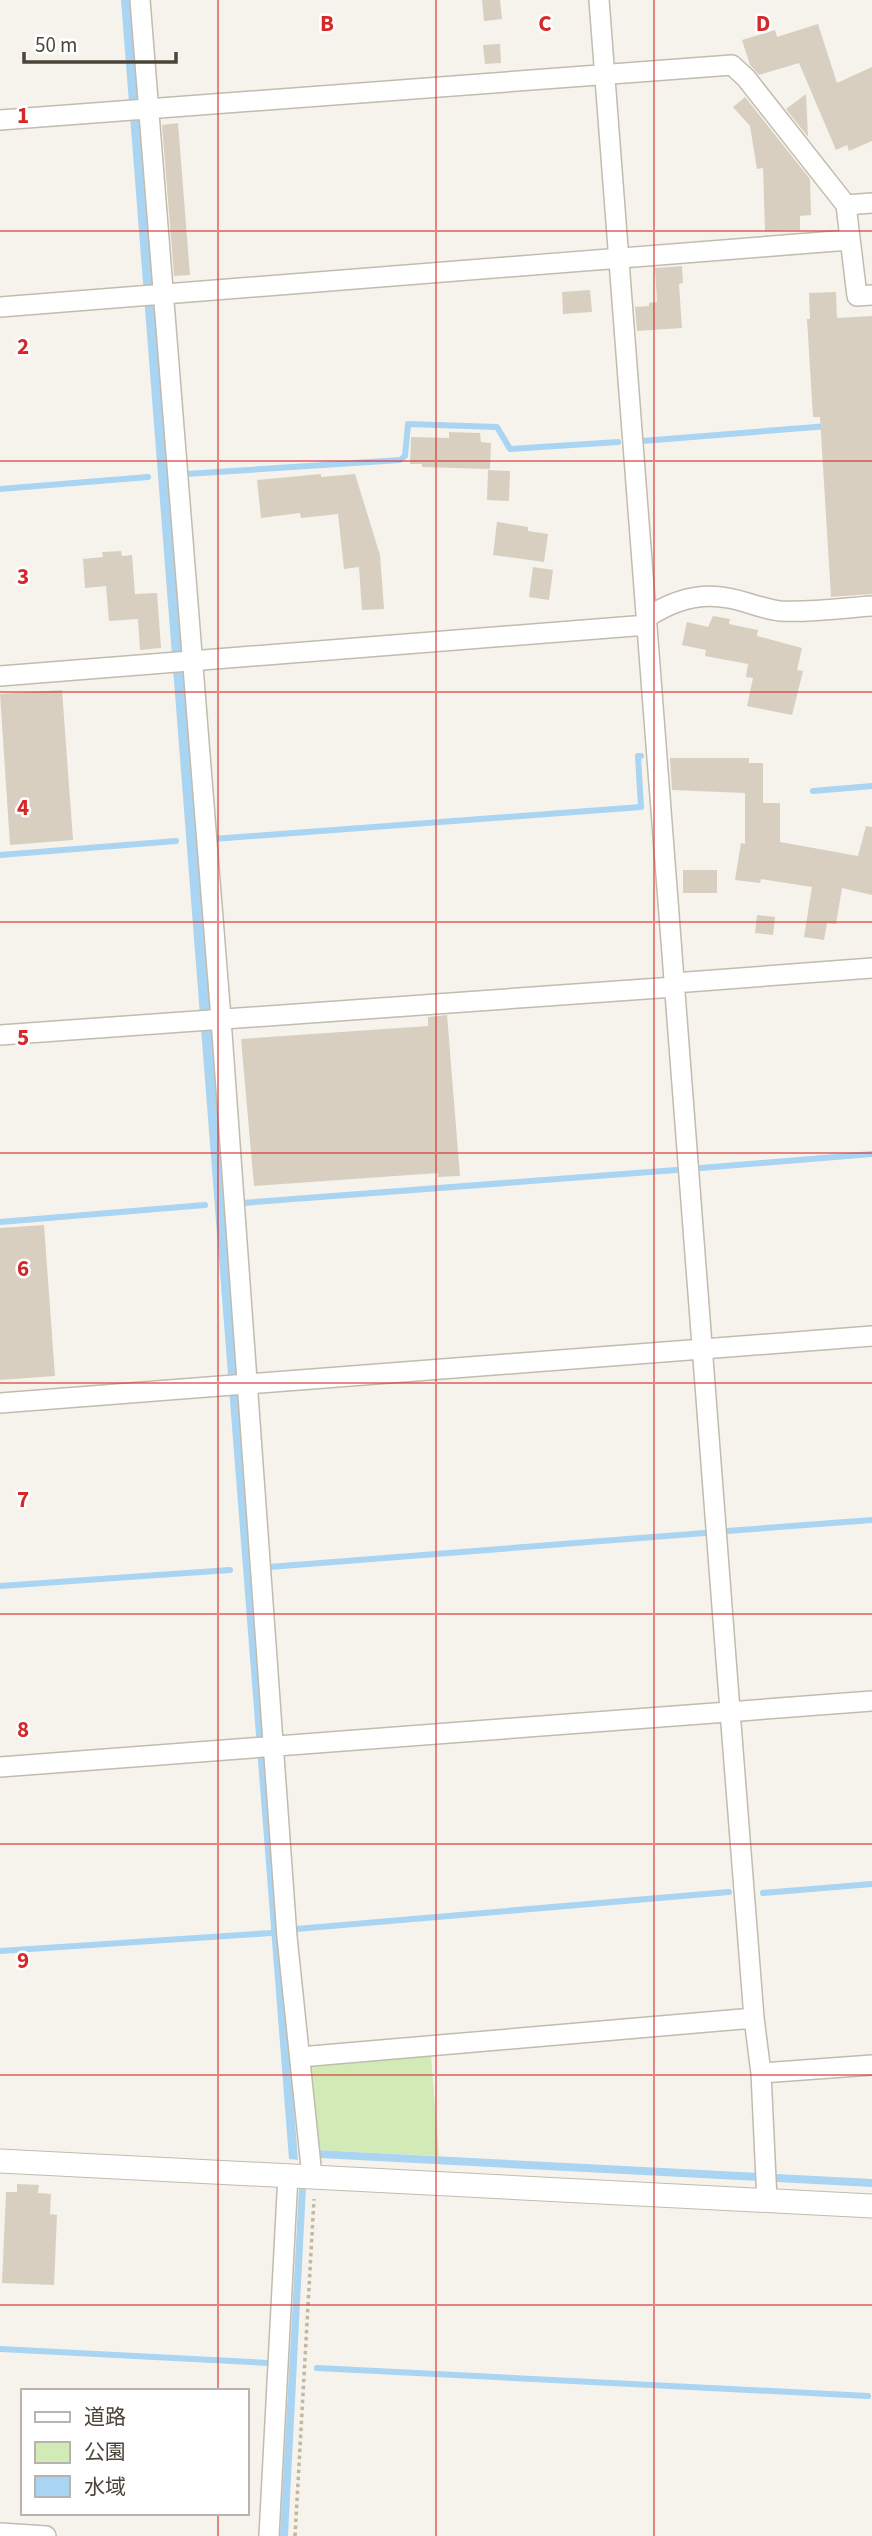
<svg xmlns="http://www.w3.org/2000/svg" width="872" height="2536" viewBox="0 0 872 2536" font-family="'Source Sans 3','Noto Sans JP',sans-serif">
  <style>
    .green { fill: #d2eab5 }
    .water { fill: #a9d4f2 }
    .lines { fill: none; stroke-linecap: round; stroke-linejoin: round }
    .stream { stroke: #a9d4f2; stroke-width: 6 }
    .building { fill: #d8cfc1 }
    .minor-casing { stroke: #c2bbae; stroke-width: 22 }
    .tertiary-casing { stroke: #c2bbae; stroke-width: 25 }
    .path { stroke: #c4b79f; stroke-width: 3.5; stroke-dasharray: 3.5 3.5; stroke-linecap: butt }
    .minor { stroke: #fff; stroke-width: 19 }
    .tertiary { stroke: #fff; stroke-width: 23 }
    .grid { fill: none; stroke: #d62828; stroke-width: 2; stroke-opacity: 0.55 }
    .grid-label { font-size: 23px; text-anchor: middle; font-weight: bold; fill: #d62828; stroke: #fff; stroke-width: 5; stroke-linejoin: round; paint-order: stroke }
  </style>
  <rect width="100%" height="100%" fill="#f6f3ec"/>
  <!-- green -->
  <path class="green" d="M431,2056l8,100 -123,-6 -9,-85z"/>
  <!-- water -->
  <path class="water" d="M121,0h12l165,2160 -9,-1z
    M316,2150l556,29v8l-552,-29 -4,-2z
    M306,2187l-18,349h-8l19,-348z"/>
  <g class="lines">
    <!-- stream -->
    <path class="stream" d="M642,441l186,-15
      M186,474l214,-14 5,-4 3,-32 89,3 13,22 108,-7
      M0,489l148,-12
      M813,791l59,-5
      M213,839l428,-32 -3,-51h3
      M0,855l176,-14
      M701,1168l171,-14
      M242,1203l434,-33
      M0,1222l205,-17
      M727,1531l145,-11
      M269,1567l436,-34
      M0,1586l230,-16
      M763,1893l109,-9
      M296,1929l433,-37
      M0,1951l271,-18
      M0,2349l269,14
      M317,2368l551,28"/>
  </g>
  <!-- building -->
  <path class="building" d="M482,0h18l2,19 -18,2z
    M818,24l19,59 35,-16v74l-23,10 -2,-6 -11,5 -37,-87 -40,12 -9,-10 -8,-25 33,-10 2,7z
    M500,44l1,19 -16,1 -2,-19z
    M806,94l2,43 -22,-28z
    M745,97l65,82 1,36 -11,1v14l-35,1 -2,-63 -6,1 -7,-43 -17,-19z
    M178,123l12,152 -16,1 -12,-151z
    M682,266l1,17 -4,1 3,44 -45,3 -2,-24 14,-1v-3l8,-1 -2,-34z
    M590,290l2,22 -29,2 -1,-22z
    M836,292l1,26 35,-2v278l-41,3 -11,-180h-7l-6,-98h3l-1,-26z
    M449,432l31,1 1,9 10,1 -1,26 -68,-2v-3h-12l1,-27 38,1z
    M488,470l22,1 -1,30 -22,-1z
    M321,474v3l34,-3 25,81 4,54 -22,1 -3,-43 -15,2 -6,-55 -37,4 -1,-5 -39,5 -4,-38z
    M497,522l31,5v4l20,3 -4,28 -51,-7z
    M121,551l1,5 10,-1 3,39 22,-1 4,55 -21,2 -2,-31 -29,2 -3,-35 -21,2 -2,-29 20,-2 -1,-5z
    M533,567l20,3 -4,30 -20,-3z
    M713,616l17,3 -1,5 29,6 -1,6 45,12 -5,22 6,1 -11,44 -45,-9 6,-28 -7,-1 2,-13 -43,-8 1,-6 -24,-5 5,-23 21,5z
    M62,690l11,150 -63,5 -10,-151z
    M670,758h79v5h14v40h17v39l78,14 8,-30 6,1v68l-30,-7 -6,36 -9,-1 -3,17 -20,-3 8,-50 -51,-8 -1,4 -25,-3 6,-37 4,1v-51l-73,-3z
    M683,870h34v23h-34z
    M757,915l18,2 -2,18 -18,-2z
    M447,1015l13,161 -22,1v-4l-184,13 -13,-147 187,-13v-9z
    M44,1225l11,151 -55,4v-152z
    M17,2184l22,1 -1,8 13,1 -1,20 7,1 -3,70 -52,-2 4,-91h11z"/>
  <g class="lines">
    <!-- minor casing -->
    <g class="minor-casing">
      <path id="minor" d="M140,0l81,1019 66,918 25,239
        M599,0l131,1711 24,307 7,55 6,128
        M0,120l732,-55 14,13 100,127 26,-2
        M846,205l11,91 15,-1
        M0,307l849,-67
        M646,618c24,-16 53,-26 82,-20 18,3 34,11 52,13 31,2 62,-3 92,-5
        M0,676l647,-51
        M674,983l198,-15
        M0,1035l674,-48
        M0,1403l872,-67
        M0,1767l872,-66
        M300,2057l454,-39
        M761,2073l111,-8
        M0,2533l46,3
        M269,2536l19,-361"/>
    </g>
    <!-- tertiary casing -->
    <g class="tertiary-casing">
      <path id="tertiary" d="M0,2161l872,45"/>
    </g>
    <!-- path -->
    <path class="path" d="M295,2536l19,-337"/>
    <!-- minor -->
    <use href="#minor" class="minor"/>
    <!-- tertiary -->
    <use href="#tertiary" class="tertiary"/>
  </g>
  <!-- grid -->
  <path class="grid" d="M218,0v2391M436,0v2536M654,0v2536M0,231h872M0,461h872M0,692h872M0,922h872M0,1153h872M0,1383h872M0,1614h872M0,1844h872M0,2075h872M0,2305h872M218,2513v23"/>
  <g class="grid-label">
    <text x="327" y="31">B</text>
    <text x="545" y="31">C</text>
    <text x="763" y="31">D</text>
    <text x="23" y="123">1</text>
    <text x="23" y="354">2</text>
    <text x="23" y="584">3</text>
    <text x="23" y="815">4</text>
    <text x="23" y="1045">5</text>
    <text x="23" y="1276">6</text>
    <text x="23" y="1507">7</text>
    <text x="23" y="1737">8</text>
    <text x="23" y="1968">9</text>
  </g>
  <!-- legend -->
  <rect x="21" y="2389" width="228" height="126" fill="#ffffff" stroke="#b7b4b0" stroke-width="2"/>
  <rect x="35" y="2412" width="35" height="10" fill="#ffffff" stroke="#b7b4b0" stroke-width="2"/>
  <text x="84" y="2424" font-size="21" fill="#4b4439">道路</text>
  <rect x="35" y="2442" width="35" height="21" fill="#d2eab5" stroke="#b7b4b0" stroke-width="2"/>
  <text x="84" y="2459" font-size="21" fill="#4b4439">公園</text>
  <rect x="35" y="2476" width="35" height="21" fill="#a9d4f2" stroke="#b7b4b0" stroke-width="2"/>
  <text x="84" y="2494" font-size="21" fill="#4b4439">水域</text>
  <!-- scale -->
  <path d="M24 52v10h152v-10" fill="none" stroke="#4b4439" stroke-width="3.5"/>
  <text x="35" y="52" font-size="21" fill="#4b4439" stroke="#ffffff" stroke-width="5" paint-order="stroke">50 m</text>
</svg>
